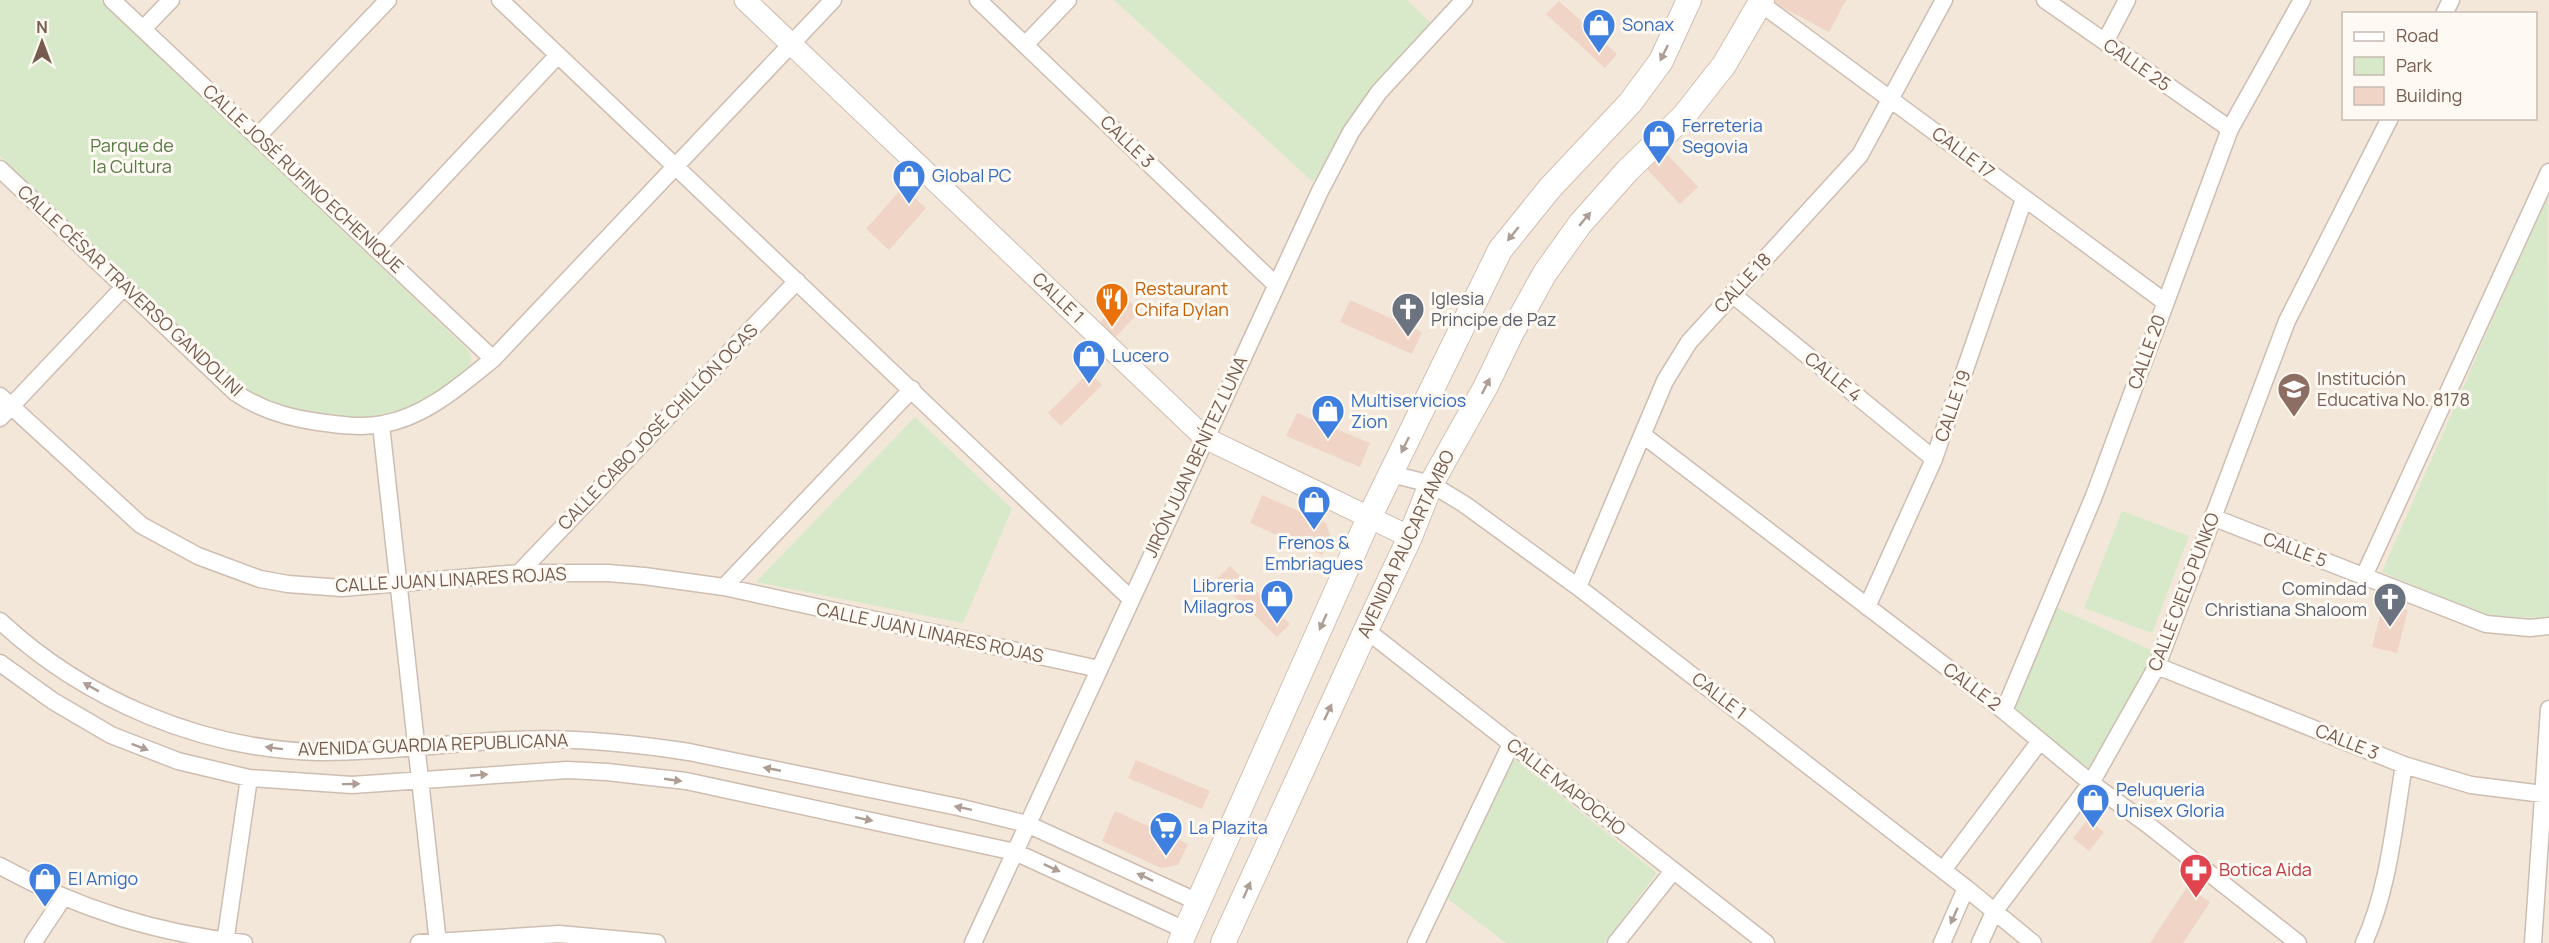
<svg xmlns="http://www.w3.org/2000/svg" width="2549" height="943" viewBox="0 0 2549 943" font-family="Manrope,sans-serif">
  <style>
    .residential { fill: #f3e7da; fill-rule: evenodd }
    .green { fill: #d8e9ca }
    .building { fill: #f0d4c5 }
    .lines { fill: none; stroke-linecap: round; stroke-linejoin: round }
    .minor-casing { stroke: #cebdb1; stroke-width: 19 }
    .tertiary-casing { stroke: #cebdb1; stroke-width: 23 }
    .secondary-casing { stroke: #d3bfb1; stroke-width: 26 }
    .minor { stroke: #fff; stroke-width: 16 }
    .tertiary { stroke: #fff; stroke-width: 21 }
    .secondary { stroke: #fff; stroke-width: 24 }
    .oneway { fill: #ad9d95 }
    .labels { text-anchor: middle; stroke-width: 6; stroke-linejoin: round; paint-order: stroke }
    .shop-label { font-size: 18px; fill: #366cbe; stroke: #fef9f2; text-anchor: start }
    .street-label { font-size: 18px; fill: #765c4f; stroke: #fef9f2 }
    .park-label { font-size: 18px; fill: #597b48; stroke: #fef9f2 }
    .food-label { font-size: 18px; fill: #c56008; stroke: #fef9f2; text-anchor: start }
    .worship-label { font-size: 18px; fill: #5b616d; stroke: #fef9f2; text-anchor: start }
    .education-label { font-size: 18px; fill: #785e54; stroke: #fef9f2; text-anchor: start }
    .health-label { font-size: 18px; fill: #be3a42; stroke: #fef9f2; text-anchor: start }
  </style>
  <rect width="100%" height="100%" fill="#fcf5ec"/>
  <!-- residential -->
  <path class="residential" d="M0,0h2549v943h-2549zM2344,14h192v104h-192z"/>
  <!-- green -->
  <path class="green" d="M0,0h100l367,349c6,7 5,12 1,20 -21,15 -47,35 -72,43 -45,15 -114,1 -152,-24l-244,-232z
    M1114,0h293l24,23 -60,66 -58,93z
    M2548,193l1,425 -63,-2 -104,-44z
    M915,417l97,92 -49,114 -207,-41z
    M2122,511l67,25 -37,97 -68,-25z
    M2053,606l105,47 -60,123 -87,-66z
    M1513,758l144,115 -53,70h-98l-62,-47z"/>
  <!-- building -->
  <path class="building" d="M1768,0h78l-17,32z
    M1559,1l58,53 -12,14 -59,-54z
    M1663,150l35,37 -18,17 -35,-37z
    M903,187l23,21 -37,42 -23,-21z
    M1124,296l16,15 -27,29 -16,-14z
    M1350,300l72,32 -10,22 -72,-32z
    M1089,372l13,13 -41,41 -13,-13z
    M1297,413l73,30 -10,24 -74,-31z
    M1262,495l64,28 4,13 -8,19 -72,-32z
    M1230,566l60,58 -13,13 -60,-58z
    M2383,604l25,6 -11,43 -25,-6z
    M1136,760l74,31 -8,18 -74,-31z
    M1115,811l73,33 -10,21 -17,3 -59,-27z
    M2088,819l16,13 -15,19 -16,-13z
    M2187,887l23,15 -27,41h-33z"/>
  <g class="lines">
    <!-- minor casing -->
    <g class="minor-casing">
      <path id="minor" d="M112,0l381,359
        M500,0l631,599
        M978,0l297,284
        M2045,0l185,129
        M1760,3l405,299
        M2444,14l7,-14
        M143,29l28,-29
        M2105,42l22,-42
        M1025,45l43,-45
        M257,137l131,-137
        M0,169l236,224c25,17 52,25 82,29 21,3 44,6 65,2 42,-7 78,-39 110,-65l340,-359
        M376,249l182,-194
        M1732,294l202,165
        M0,396l141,129 57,31 62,23 28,5 54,4 177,-15h89l36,3 80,11 375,82
        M0,418l124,-131
        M381,425l57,518
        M1643,435l361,276 87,72 56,41 151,119
        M1391,474l40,10 33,20 114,83 388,301 67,55
        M2212,517l274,107 44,4 19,-2
        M519,573l278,-292
        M2364,576l185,-404
        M724,587l188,-198
        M1578,587l87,-206 24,-39 171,-187 84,-155
        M1867,607l67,-148 90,-260
        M0,621c85,79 201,128 317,131 65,1 130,-9 195,-12 60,-3 119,3 177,12l269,55 69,17 171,78
        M1366,630l400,313
        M0,663l53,38 58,34 67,26 71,17 103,7 215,-15 40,2 79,9 329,71 170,78
        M2157,666l247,99 67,20 72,9
        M2004,711l90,-215 136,-367 72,-129
        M0,866c78,43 156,67 244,77
        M1943,870l97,-129
        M33,943l30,-45
        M225,943l24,-165
        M419,943l140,-9 98,9
        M973,943l347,-752 31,-59 28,-40 85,-92
        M1416,943l95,-199
        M1616,943l57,-72
        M1942,943l24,-55
        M1980,943l14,-31 97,-129 66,-117 130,-345 103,-203
        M2364,943c25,-55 30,-119 40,-178
        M2533,943l16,-234"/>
    </g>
    <!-- tertiary casing -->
    <g class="tertiary-casing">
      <path id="tertiary" d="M745,0l460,438 205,99"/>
    </g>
    <!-- secondary casing -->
    <g class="secondary-casing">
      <path id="secondary" d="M1180,943l189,-425 131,-268 50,-62 80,-85 31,-42 28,-61
        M1223,943l143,-313 44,-93 21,-53 55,-98 25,-52 34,-61 35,-49 48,-54 55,-53 41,-52 38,-65"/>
    </g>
    <!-- minor -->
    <use href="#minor" class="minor"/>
    <!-- tertiary -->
    <use href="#tertiary" class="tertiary"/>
    <!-- secondary -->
    <use href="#secondary" class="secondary"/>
  </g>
  <!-- one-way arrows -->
  <defs><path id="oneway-solid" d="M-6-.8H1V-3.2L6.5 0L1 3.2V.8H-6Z" transform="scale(1.5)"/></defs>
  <g class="oneway">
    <use href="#oneway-solid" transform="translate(1664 53) rotate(116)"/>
    <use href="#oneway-solid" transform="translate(1585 219) rotate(-50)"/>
    <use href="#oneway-solid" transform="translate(1513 234) rotate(129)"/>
    <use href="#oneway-solid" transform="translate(1486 386) rotate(-63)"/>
    <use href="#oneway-solid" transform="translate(1405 445) rotate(116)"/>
    <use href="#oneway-solid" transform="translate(1323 622) rotate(114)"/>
    <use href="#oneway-solid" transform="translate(91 687) rotate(-151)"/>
    <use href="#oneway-solid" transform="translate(1328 712) rotate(-65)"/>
    <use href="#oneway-solid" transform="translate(140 747) rotate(21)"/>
    <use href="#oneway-solid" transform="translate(274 748) rotate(-173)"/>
    <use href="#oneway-solid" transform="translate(772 769) rotate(-169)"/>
    <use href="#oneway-solid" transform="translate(479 775) rotate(-5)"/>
    <use href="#oneway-solid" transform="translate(673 780) rotate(8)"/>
    <use href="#oneway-solid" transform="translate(351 784) rotate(-1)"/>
    <use href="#oneway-solid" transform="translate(963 808) rotate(-168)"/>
    <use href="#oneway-solid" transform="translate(864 819) rotate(12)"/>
    <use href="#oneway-solid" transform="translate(1052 868) rotate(25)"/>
    <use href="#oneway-solid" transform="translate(1145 877) rotate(-155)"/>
    <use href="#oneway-solid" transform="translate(1247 890) rotate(-66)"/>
    <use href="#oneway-solid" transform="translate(1954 916) rotate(114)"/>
  </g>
  <!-- icons -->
  <defs>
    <g id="shop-pin" transform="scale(1.725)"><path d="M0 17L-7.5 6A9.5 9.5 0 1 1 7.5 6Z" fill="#3f7fe0" stroke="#fef9f2"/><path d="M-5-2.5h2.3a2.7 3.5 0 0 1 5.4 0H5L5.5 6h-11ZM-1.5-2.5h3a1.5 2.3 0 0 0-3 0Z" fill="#fff"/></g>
    <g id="restaurant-pin" transform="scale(1.725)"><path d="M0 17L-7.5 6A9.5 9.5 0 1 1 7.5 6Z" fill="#e8710a" stroke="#fef9f2"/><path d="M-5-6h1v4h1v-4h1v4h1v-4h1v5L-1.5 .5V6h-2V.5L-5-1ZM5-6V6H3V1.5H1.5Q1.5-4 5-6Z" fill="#fff"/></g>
    <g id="church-pin" transform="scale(1.725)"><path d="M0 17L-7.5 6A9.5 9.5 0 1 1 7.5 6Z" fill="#6b7280" stroke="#fef9f2"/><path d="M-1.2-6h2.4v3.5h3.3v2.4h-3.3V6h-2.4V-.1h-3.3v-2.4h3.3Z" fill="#fff"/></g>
    <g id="school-pin" transform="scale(1.725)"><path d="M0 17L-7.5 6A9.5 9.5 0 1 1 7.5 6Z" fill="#8d6e63" stroke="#fef9f2"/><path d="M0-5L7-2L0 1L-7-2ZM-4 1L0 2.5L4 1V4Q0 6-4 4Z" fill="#fff"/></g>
    <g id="supermarket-pin" transform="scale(1.725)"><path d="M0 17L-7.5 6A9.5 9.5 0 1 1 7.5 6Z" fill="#3f7fe0" stroke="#fef9f2"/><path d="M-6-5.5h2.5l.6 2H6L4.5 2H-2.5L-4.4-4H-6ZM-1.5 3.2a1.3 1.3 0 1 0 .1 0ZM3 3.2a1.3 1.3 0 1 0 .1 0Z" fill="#fff"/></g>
    <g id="pharmacy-pin" transform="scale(1.725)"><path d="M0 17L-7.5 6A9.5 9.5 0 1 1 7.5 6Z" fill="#e0444e" stroke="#fef9f2"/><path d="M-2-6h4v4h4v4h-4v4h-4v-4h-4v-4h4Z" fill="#fff"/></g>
  </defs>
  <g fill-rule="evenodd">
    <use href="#shop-pin" x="1599" y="25"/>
    <use href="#shop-pin" x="1659" y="136"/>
    <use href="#shop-pin" x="909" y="176"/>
    <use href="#restaurant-pin" x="1112" y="299"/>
    <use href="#church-pin" x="1408" y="309"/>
    <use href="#shop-pin" x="1089" y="356"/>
    <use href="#school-pin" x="2294" y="389"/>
    <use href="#shop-pin" x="1328" y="411"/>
    <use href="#shop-pin" x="1314" y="502"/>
    <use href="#shop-pin" x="1277" y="596"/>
    <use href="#church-pin" x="2390" y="599"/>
    <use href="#shop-pin" x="2093" y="800"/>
    <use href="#supermarket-pin" x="1166" y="828"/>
    <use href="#pharmacy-pin" x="2196" y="870"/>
    <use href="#shop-pin" x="45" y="879"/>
  </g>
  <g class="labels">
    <!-- shop labels -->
    <g class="shop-label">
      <text x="1622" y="31">Sonax</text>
      <text x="1682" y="132">Ferreteria<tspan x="1682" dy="21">Segovia</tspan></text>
      <text x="932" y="182">Global PC</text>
      <text x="1112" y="362">Lucero</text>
      <text x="1351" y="407">Multiservicios<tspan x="1351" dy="21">Zion</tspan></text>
      <text x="1314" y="549" text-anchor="middle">Frenos &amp;<tspan x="1314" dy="21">Embriagues</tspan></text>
      <text x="1254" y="592" text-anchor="end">Libreria<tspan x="1254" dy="21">Milagros</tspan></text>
      <text x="2116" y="796">Peluqueria<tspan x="2116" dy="21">Unisex Gloria</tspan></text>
      <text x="1189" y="834">La Plazita</text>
      <text x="68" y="885">El Amigo</text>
    </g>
    <!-- street labels -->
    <g class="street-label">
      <text transform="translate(2137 65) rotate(35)" y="6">CALLE 25</text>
      <text transform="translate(1127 142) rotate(44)" y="6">CALLE 3</text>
      <text transform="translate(1963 153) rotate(37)" y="6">CALLE 17</text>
      <text transform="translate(303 179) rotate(43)" y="6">CALLE JOSÉ RUFINO ECHENIQUE</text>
      <text transform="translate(1743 283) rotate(-47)" y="6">CALLE 18</text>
      <text transform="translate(130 291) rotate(43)" y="6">CALLE CÉSAR TRAVERSO GANDOLINI</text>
      <text transform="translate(1058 298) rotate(44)" y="6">CALLE 1</text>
      <text transform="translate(2147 352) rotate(-70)" y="6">CALLE 20</text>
      <text transform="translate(1833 377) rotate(39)" y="6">CALLE 4</text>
      <text transform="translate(1953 406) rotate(-71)" y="6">CALLE 19</text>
      <text transform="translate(658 427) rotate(-46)" y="6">CALLE CABO JOSÉ CHILLÓN OCAS</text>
      <text transform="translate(1196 457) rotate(-65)" y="6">JIRÓN JUAN BENÍTEZ LUNA</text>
      <text transform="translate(1406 544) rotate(-65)" y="6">AVENIDA PAUCARTAMBO</text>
      <text transform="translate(2295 550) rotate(21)" y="6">CALLE 5</text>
      <text transform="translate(451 580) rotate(-3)" y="6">CALLE JUAN LINARES ROJAS</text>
      <text transform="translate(2184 592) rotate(-69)" y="6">CALLE CIELO PUNKO</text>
      <text transform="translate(930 633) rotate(12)" y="6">CALLE JUAN LINARES ROJAS</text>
      <text transform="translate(1972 687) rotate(37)" y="6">CALLE 2</text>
      <text transform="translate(1719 696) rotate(38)" y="6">CALLE 1</text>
      <text transform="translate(2347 742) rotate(22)" y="6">CALLE 3</text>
      <text transform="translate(433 745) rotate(-2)" y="6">AVENIDA GUARDIA REPUBLICANA</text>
      <text transform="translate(1566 787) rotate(38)" y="6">CALLE MAPOCHO</text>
    </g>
    <!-- park labels -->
    <g class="park-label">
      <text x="132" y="152">Parque de<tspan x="132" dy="21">la Cultura</tspan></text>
    </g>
    <!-- food labels -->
    <g class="food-label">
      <text x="1135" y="295">Restaurant<tspan x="1135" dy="21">Chifa Dylan</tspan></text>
    </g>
    <!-- worship labels -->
    <g class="worship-label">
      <text x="1431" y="305">Iglesia<tspan x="1431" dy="21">Principe de Paz</tspan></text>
      <text x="2367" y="595" text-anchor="end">Comindad<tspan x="2367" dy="21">Christiana Shaloom</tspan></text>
    </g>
    <!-- education labels -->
    <g class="education-label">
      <text x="2317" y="385">Institución<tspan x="2317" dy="21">Educativa No. 8178</tspan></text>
    </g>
    <!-- health labels -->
    <g class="health-label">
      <text x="2219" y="876">Botica Aida</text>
    </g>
  </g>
  <!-- legend -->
  <rect x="2342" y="12" width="195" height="108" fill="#fef9f2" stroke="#c8bab1" stroke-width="1.5"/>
  <rect x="2354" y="32" width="30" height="9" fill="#ffffff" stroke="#c8bab1" stroke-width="1.5"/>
  <text x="2396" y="42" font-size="18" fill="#765c4f">Road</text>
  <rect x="2354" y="57" width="30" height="18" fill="#d8e9ca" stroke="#c8bab1" stroke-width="1.5"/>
  <text x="2396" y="72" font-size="18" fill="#765c4f">Park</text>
  <rect x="2354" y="87" width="30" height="18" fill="#f0d4c5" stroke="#c8bab1" stroke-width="1.5"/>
  <text x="2396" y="102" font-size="18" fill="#765c4f">Building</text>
  <!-- north arrow -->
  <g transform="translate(42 42)" stroke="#fef9f2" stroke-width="4.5" paint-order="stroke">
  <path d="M0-4.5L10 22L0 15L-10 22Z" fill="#765c4f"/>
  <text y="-9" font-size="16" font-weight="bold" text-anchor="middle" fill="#765c4f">N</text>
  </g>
</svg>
